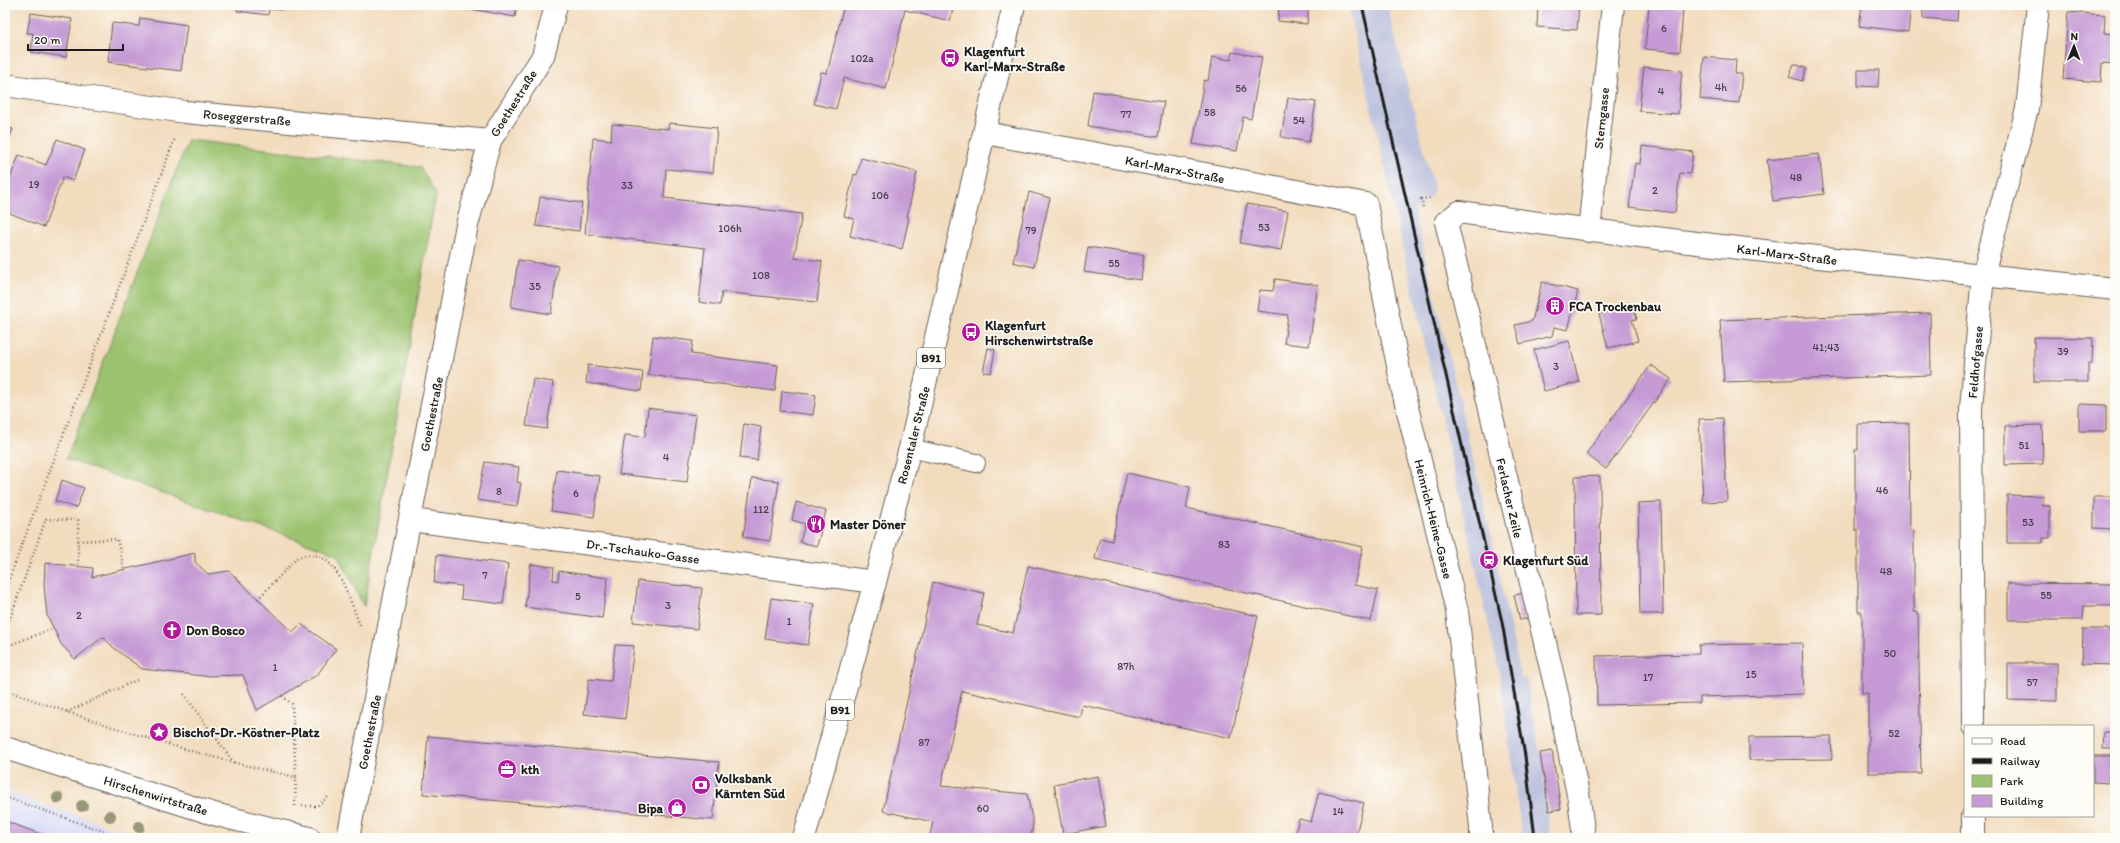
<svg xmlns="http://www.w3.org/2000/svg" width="2120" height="843" viewBox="0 0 2120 843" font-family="Itim,sans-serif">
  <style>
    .built { fill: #d4d8f9 }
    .industrial { fill: #bdc3de }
    .green { fill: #9bc36f; stroke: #5c7046 }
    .building { fill: #c59ad5 }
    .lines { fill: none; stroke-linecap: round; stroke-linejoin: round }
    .service-casing { stroke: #675f55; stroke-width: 20 }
    .minor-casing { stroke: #675f55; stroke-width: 24 }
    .primary-casing { stroke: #675f55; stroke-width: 24 }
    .path { stroke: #675f55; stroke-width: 2.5; stroke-dasharray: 1 3; stroke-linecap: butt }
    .service { stroke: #fff; stroke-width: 18 }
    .minor { stroke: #fff; stroke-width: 22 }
    .primary { stroke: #fff; stroke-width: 22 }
    .rail { stroke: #1c1c1c; stroke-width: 3 }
    .tree { fill: #989777 }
    .labels { text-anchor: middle; stroke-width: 3.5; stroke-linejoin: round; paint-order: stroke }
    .number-label { font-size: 11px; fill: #463c4a }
    .shield { fill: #fdfcf7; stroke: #605f5e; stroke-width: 1 }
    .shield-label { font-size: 12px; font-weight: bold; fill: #1c1c1c }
    .poi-label { font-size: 13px; font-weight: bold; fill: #1c1c1c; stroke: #fdfcf7; text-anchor: start }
    .street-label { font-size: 13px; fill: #1c1c1c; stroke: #fdfcf7 }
  </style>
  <rect width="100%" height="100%" fill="#fdfcf7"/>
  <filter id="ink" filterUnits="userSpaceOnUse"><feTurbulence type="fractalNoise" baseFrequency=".025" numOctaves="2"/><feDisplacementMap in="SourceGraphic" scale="8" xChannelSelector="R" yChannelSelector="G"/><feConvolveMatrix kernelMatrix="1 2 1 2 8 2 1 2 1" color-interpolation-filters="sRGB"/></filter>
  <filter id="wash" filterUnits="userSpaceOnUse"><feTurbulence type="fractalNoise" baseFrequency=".012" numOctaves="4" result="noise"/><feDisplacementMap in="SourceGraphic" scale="16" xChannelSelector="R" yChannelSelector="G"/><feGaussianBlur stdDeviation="0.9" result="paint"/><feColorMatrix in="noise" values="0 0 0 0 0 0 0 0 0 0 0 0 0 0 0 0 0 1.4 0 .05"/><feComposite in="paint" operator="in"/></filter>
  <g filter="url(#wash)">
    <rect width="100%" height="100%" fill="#f2dcbe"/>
    <!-- built -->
    <path class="built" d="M5,791l136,47h-136z"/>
    <!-- industrial -->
    <path class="industrial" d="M1348,5h39l47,184 -3,8 -10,2 2,8 -9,3 76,320 31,149 5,-1 14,75 10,85h-28l-23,-167z"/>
    <!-- green -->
    <path class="green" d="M188,140l232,27 16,27 -72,413 -26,-53 -272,-95z"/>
    <g id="blocks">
      <!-- building -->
      <path class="building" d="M238,5h44v5l-13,-1 -1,6 -31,-4z
        M466,5h51l-2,12 -49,-9z
        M844,5h110l-4,16 -45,-11 -19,79 -42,-11 -8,31 -22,-5 7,-32 6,1z
        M1279,5h30l-2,19 -29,-3z
        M1538,5h41l-2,25 -40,-3z
        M1649,5l34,3 -3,44 -35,-3z
        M1862,5l49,2 -3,25 -49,-6z
        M1923,5h35l-1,16 -34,-3z
        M2068,12l37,3 -1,18 11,1v30l-13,-1 -1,19 -38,-3z
        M31,13l41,6 -6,38 -35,-5 2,-19h-6z
        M140,18l47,7 -6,46 -73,-9 4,-39 27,3z
        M1232,52l30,5 -11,62 -8,-2 -6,34 -44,-7 11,-64 4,1 4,-24 19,3z
        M1704,57l32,3 -1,14h7l-3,29 -39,-4z
        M1794,64l12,4 -4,13 -13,-4z
        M1644,67l38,4 -4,43 -39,-3z
        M1858,70h21l-1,17 -20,-1z
        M1093,91l71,11 -6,35 -70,-11z
        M1288,98l28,4 -7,40 -28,-5z
        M669,123l48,5 -4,45 -47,-4 -2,29 138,16 -8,44 28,3 -5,41 -95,-10 -2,13 -21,-3 6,-54 -120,-14 8,-96 18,2 1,-16 56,5z
        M5,126l8,3 -8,20z
        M57,139l28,11 -12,31 -10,-4 -19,50 -39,-16v-19l14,-37 27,10z
        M1642,146l51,6 -3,22 -10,-1 -5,40 -46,-6 6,-44 5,1z
        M1819,154l5,40 -51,7 -6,-41z
        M861,158l56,14 -10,45 2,1 -7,31 -52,-13 4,-17 -10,-3 10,-42 3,1z
        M1029,192l21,6 -16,69 -21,-5z
        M540,197l42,6 -3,28 -43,-5z
        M1247,204l41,7 -7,39 -41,-7z
        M1088,247l56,8 -3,25 -57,-8z
        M518,260l40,6 -7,48 -40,-7z
        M1275,279l43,6 -9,61 -25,-3 4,-28 -31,-4 3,-21 13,1z
        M1542,282l36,9 -10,39 -14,-3 -2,9 -32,8 -5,-19 17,-4z
        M1633,306l4,13 -5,1 6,21 -30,7 -9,-34z
        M1930,313l1,62 -207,7 -4,-62z
        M653,336l40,5 -2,13 87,11 -3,26 -127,-16z
        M2034,337l59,1 -1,25h-4v19h-54z
        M1569,341l10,41 -35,9 -10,-41z
        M988,348l7,2 -4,23 -8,-1z
        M588,365l55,7 -2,19 -55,-8z
        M1651,365l20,14 -65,90 -20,-15z
        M533,379l20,3 -6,47 -21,-3z
        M782,391l34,4 -3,20 -33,-4z
        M2079,404l27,1v26h-27z
        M648,408l48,7 -9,67 -68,-8 6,-39 20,2z
        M1723,418l4,83 -24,1 -4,-83z
        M1909,423l1,107h4v82h4l3,161h-53v-80h-6v-81h-4v-82h-3v-80h3v-26z
        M744,424l17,3 -4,33 -17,-2z
        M2042,425l1,39 -38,1v-39z
        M485,462l34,5 -2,15 4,1 -4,23 -40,-6z
        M557,470l43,6 -6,41 -43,-6z
        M1127,473l63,14 -4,21 177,39 -9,38 24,5 -7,31 -276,-62 5,-21 12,3z
        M1600,476l1,139h-25l-1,-138z
        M752,478l27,3 -9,60 -27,-4z
        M62,480l22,8 -8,20 -21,-7z
        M2007,495l36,1v10h7v32h-7v5h-36z
        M2094,497h21v32l-21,-1z
        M796,502l30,9 -9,35 -17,-4 5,-18 -13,-4z
        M1661,502l2,112h-23l-2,-111z
        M195,553v9l13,12 21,-3 63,61 9,-8 35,25 -19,26 -60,35 -14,-35 -40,1 -61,-7 -28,-21 -11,-11 -28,22 -14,-15 -14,-29 -3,-29 1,-23 48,5 -1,9z
        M437,555l71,9 -5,40 -42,-5 1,-13 -28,-3z
        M531,564l23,3 -1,13 5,1 1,-10 49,7 -6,40 -77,-11z
        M1028,566l230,50 -27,122 -149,-33 -2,12 -118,-26 -21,95 86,8 6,29 -2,15h-102l4,-16 -50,-11 50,-229 51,11 -7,32 36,8z
        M638,581l64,7 -5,41 -64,-7z
        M2008,583l107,1v22h-31l-1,14h-75z
        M1524,593l5,25 -9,2 -6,-25z
        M771,598l43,6 -6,41 -43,-6z
        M2083,629h31l-1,36 -31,-1z
        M1802,643l2,51 -104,3v6l-103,2 -1,-49 103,-2v-9z
        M615,645l19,1 -9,73 -41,-5 5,-35 22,2z
        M2008,663h49v38l-49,-1z
        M2111,711h4v38h-12l1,-17h7z
        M428,736l291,26 -6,58 -290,-26z
        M1831,736l1,23 -83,1v-23z
        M1552,751l9,58 -12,2 -9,-58z
        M2093,756h17l-1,27 -16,-1z
        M1098,776l8,50 -43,8 -9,-50z
        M1319,792l45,11 -9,35h-61l5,-19 12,3z
        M5,821l46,17h-46z"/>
    </g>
  </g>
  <g filter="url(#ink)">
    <use href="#blocks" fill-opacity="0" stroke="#675f55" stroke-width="1"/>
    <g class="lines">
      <!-- service casing -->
      <g class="service-casing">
        <path id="service" d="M910,448l66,15"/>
      </g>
      <!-- minor casing -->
      <g class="minor-casing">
        <path id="minor" d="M5,85l180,27 305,29
          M985,133l381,71 37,187 54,220 24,216v11
          M1589,231l24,-226
          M411,520l464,62
          M1973,726l-2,-318 12,-133 44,-166 11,-104
          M5,748l209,66 95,24
          M1973,816v22
          M348,838l119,-613 23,-84 53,-85 13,-51
          M1584,838l-5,-39 -20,-97 -113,-480 13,-10c218,31 437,54 656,77"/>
      </g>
      <!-- primary casing -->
      <g class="primary-casing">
        <path id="primary" d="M804,838l71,-256 35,-134 104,-443"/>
      </g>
      <!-- path -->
      <path class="path" d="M1423,207l-2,-8 9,-1
        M78,541l39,-2 7,30
        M5,590l170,-452
        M258,599l39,-41c38,-18 52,42 63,67
        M5,632l41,-113 32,1v46
        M5,647l49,-19
        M5,690c95,34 192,66 291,87l-1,29
        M184,694l50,69
        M282,696l10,8 4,73
        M67,712l72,-33
        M5,797l118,41
        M302,806h15l11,-9"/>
      <!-- service -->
      <use href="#service" class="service"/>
      <!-- minor -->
      <use href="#minor" class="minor"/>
      <!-- primary -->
      <use href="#primary" class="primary"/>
      <!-- rail -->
      <path class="rail" d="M1362,5l140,617 23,134 10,82"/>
    </g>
    <!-- trees -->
    <g class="tree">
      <circle cx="58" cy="798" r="6"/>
      <circle cx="82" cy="806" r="6"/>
      <circle cx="110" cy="816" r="6"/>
      <circle cx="139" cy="827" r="6"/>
    </g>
  </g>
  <!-- icons -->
  <defs>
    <g id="bus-disc" transform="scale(1)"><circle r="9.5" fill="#b5179e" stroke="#fdfcf7"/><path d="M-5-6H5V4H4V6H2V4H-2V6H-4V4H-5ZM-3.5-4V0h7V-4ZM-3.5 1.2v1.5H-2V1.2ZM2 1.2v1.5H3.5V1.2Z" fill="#fff"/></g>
    <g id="building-disc" transform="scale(1)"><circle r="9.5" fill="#b5179e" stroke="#fdfcf7"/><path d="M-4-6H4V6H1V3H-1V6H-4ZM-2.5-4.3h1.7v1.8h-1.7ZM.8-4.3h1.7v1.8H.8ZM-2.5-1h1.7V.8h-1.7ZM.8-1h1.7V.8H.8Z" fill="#fff"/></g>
    <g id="restaurant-disc" transform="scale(1)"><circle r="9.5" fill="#b5179e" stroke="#fdfcf7"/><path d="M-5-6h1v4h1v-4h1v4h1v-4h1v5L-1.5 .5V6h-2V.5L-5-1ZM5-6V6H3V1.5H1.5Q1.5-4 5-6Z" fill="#fff"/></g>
    <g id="station-disc" transform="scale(1)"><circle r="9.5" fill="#b5179e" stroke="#fdfcf7"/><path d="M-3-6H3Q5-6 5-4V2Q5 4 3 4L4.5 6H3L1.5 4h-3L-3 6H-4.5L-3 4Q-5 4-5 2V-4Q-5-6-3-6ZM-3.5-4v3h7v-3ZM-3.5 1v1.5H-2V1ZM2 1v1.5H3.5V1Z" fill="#fff"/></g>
    <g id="church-disc" transform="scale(1)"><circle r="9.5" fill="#b5179e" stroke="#fdfcf7"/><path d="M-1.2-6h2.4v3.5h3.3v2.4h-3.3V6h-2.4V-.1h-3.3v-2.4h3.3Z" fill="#fff"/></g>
    <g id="sight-disc" transform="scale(1)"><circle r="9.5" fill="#b5179e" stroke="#fdfcf7"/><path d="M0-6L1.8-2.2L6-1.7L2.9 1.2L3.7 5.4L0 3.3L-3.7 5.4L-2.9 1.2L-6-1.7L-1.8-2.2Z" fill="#fff"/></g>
    <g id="office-disc" transform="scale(1)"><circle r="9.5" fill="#b5179e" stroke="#fdfcf7"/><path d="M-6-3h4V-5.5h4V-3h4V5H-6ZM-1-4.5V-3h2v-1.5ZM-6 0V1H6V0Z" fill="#fff"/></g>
    <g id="bank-disc" transform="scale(1)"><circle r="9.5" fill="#b5179e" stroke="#fdfcf7"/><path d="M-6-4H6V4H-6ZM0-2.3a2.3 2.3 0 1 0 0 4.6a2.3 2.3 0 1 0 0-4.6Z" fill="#fff"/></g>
    <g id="shop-disc" transform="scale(1)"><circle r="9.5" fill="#b5179e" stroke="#fdfcf7"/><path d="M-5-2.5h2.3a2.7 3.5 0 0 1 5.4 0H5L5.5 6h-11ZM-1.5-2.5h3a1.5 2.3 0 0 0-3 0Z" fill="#fff"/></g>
  </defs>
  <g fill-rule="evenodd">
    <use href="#bus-disc" x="950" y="58"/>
    <use href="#building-disc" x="1555" y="306"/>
    <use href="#bus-disc" x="971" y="332"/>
    <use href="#restaurant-disc" x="816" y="524"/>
    <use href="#station-disc" x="1489" y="560"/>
    <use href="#church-disc" x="172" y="630"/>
    <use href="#sight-disc" x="159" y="732"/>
    <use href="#office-disc" x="507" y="769"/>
    <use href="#bank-disc" x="701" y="785"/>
    <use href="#shop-disc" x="677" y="808"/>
  </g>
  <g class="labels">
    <!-- number labels -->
    <g class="number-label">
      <text x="1664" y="32">6</text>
      <text x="862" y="62">102a</text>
      <text x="1721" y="91">4h</text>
      <text x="1241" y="92">56</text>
      <text x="1661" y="95">4</text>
      <text x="1210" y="116">58</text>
      <text x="1126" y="118">77</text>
      <text x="1299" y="124">54</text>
      <text x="1796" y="181">48</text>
      <text x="34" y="188">19</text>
      <text x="627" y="189">33</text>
      <text x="1655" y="194">2</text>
      <text x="880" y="199">106</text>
      <text x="1264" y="231">53</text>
      <text x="730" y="232">106h</text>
      <text x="1031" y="234">79</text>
      <text x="1114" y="267">55</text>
      <text x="761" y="279">108</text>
      <text x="535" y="290">35</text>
      <text x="1826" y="351">41;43</text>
      <text x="2063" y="355">39</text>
      <text x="1556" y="370">3</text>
      <text x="2024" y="449">51</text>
      <text x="666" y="461">4</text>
      <text x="1882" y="494">46</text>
      <text x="499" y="495">8</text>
      <text x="576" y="497">6</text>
      <text x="761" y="513">112</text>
      <text x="2028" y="526">53</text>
      <text x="1224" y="548">83</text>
      <text x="1886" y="575">48</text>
      <text x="485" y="579">7</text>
      <text x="2046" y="599">55</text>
      <text x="578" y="600">5</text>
      <text x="668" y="609">3</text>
      <text x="79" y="619">2</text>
      <text x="789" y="625">1</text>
      <text x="1890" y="657">50</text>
      <text x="1126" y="670">87h</text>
      <text x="275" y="671">1</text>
      <text x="1751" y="678">15</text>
      <text x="1648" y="681">17</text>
      <text x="2032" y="686">57</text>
      <text x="1894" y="737">52</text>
      <text x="924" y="746">87</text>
      <text x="983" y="812">60</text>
      <text x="1338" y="815">14</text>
    </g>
    <!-- shield labels -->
    <g class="shield">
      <rect x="917" y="348" width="28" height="20" rx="3"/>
      <rect x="826" y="700" width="28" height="20" rx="3"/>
    </g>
    <g class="shield-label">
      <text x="931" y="362">B91</text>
      <text x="840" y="714">B91</text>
    </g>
    <!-- poi labels -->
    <g class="poi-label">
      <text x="964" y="56">Klagenfurt<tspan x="964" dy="15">Karl-Marx-Straße</tspan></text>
      <text x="1569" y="311">FCA Trockenbau</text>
      <text x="985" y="330">Klagenfurt<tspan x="985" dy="15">Hirschenwirtstraße</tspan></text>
      <text x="830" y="529">Master Döner</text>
      <text x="1503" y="565">Klagenfurt Süd</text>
      <text x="186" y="635">Don Bosco</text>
      <text x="173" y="737">Bischof-Dr.-Köstner-Platz</text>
      <text x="521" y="774">kth</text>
      <text x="715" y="783">Volksbank<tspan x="715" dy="15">Kärnten Süd</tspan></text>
      <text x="663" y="813" text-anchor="end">Bipa</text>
    </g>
    <!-- street labels -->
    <g class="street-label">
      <text transform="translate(513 103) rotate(-58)" y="5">Goethestraße</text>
      <text transform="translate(247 117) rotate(5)" y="5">Roseggerstraße</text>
      <text transform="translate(1601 118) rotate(-84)" y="5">Sterngasse</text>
      <text transform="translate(1175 169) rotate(11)" y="5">Karl-Marx-Straße</text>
      <text transform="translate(1787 254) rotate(7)" y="5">Karl-Marx-Straße</text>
      <text transform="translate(1975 362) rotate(-85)" y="5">Feldhofgasse</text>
      <text transform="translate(431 414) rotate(-79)" y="5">Goethestraße</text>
      <text transform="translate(913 435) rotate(-76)" y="5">Rosentaler Straße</text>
      <text transform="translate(1510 498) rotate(77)" y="5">Ferlacher Zeile</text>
      <text transform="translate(1434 519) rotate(76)" y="5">Heinrich-Heine-Gasse</text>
      <text transform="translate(643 551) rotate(8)" y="5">Dr.-Tschauko-Gasse</text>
      <text transform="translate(369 732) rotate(-79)" y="5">Goethestraße</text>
      <text transform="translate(156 795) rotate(17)" y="5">Hirschenwirtstraße</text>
    </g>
  </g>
  <!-- margin -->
  <rect width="2120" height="843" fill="none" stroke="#fdfcf7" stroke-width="20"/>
  <!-- legend -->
  <rect x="1964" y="725" width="130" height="92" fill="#fdfcf7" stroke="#a3a29f"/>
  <rect x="1972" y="738" width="20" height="6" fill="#ffffff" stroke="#a3a29f"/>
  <text x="2000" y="745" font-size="12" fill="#1c1c1c">Road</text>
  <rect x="1972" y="758" width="20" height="6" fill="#1c1c1c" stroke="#a3a29f"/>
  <text x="2000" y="765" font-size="12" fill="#1c1c1c">Railway</text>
  <rect x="1972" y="775" width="20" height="12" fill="#9bc36f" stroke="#a3a29f"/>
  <text x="2000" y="785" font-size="12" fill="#1c1c1c">Park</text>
  <rect x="1972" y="795" width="20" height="12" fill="#c59ad5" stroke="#a3a29f"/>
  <text x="2000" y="805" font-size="12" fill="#1c1c1c">Building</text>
  <!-- north arrow -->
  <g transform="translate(2074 46) rotate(1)" stroke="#fdfcf7" stroke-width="3" paint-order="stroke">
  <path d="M0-3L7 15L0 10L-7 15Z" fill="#1c1c1c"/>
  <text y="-6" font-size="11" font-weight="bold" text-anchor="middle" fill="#1c1c1c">N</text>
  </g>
  <!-- scale -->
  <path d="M28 44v6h95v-6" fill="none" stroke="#1c1c1c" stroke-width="2"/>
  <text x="34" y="44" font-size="12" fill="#1c1c1c" stroke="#fdfcf7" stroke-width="3" paint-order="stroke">20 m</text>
</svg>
